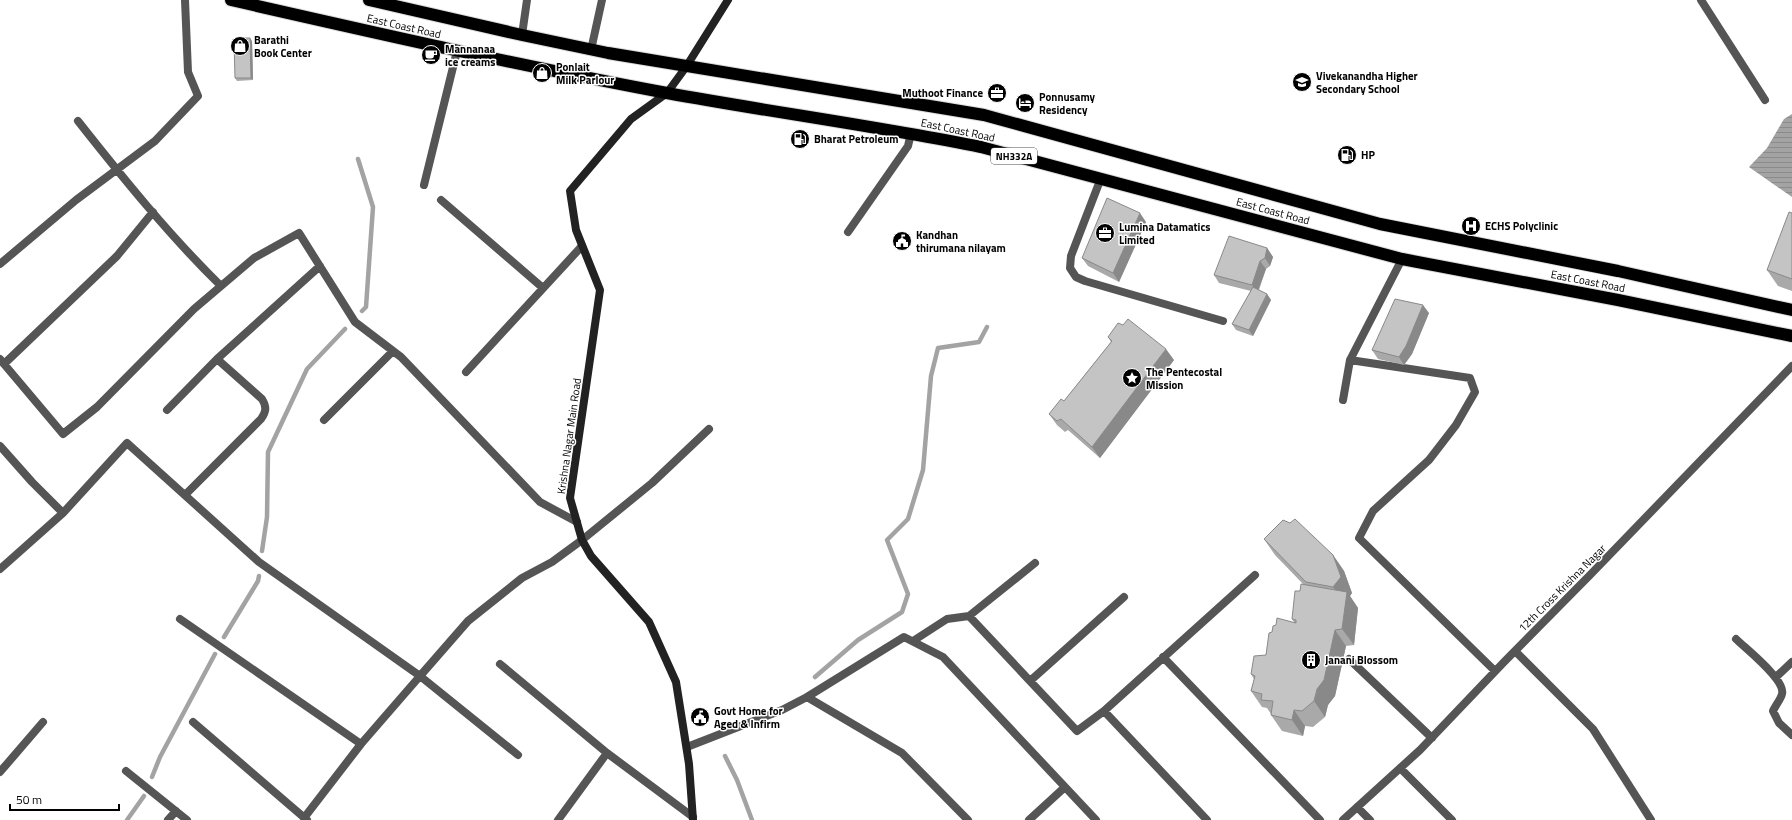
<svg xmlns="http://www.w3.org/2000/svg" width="1792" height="820" viewBox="0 0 1792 820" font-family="'Titillium Web',sans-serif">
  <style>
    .water { fill: url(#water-rules) }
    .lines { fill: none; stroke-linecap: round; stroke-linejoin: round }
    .stream { stroke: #a3a3a3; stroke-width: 4.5 }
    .highway-casing { stroke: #dbdbdb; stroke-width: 14 }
    .street { stroke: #555; stroke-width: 8 }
    .secondary { stroke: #222; stroke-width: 8 }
    .highway { stroke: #000; stroke-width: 12 }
    .wall { fill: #a9a9a9 }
    .shaded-wall { fill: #898989 }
    .building { fill: #c4c4c4; stroke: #898989 }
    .labels { text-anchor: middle; stroke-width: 3; stroke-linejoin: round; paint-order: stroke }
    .shield { fill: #fff; stroke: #4c4c4c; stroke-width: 1 }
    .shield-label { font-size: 10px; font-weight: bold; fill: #000 }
    .street-label { font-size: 11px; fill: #000; stroke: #fff }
    .poi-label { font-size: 11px; font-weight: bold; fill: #000; stroke: #fff; text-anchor: start }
  </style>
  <defs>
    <pattern id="water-rules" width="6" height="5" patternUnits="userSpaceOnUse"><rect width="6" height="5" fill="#a3a3a3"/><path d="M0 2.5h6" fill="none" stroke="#8b8b8b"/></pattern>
  </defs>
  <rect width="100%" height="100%" fill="#fff"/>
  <!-- water -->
  <path class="water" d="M1792,114v83l-43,-30 18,-19 17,-29z"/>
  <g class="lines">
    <!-- stream -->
    <path class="stream" d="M358,159l15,48 -7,100 -4,4
      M262,551l5,-34 1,-65 39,-83 38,-40
      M224,637l34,-56 1,-5
      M815,677l43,-37 44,-28 6,-18 -21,-54 21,-21 15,-49 8,-94 7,-28 41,-6 8,-15
      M725,756l12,24 15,40
      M152,777l8,-20 55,-103
      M127,820l17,-24"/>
    <!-- highway casing -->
    <g class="highway-casing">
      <path id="highway" d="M231,0c145,33 290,66 436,93 104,19 209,33 314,54l421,112 216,41 174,36
        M369,0l153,35 86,18 376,62 396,109 238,47 174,39"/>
    </g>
    <!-- street -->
    <path class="street" d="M1701,0l64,100
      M522,35l5,-35
      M591,50l11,-50
      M78,121c45,57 91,114 143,165
      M1101,178l-30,78 -1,12 6,9 9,4 138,40
      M424,185l33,-134
      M441,200l102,88
      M848,232l60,-86 3,-13
      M0,264l76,-64 79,-59 43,-45 -10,-24 -3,-72
      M0,359l4,5 113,-108 36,-44
      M1350,360l120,18 5,14 -19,33 -27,35 -56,51 -14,27 136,133
      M4,364l59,70 34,-27 97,-98 60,-51 45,-25 56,89 46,35 139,145 37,20
      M466,372l116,-126
      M1343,400l7,-40 52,-101
      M167,410l50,-51 103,-93
      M324,420l69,-69
      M0,446l32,36 31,31
      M185,495l76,-76c5,-7 6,-12 1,-20l-45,-40
      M0,569l63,-56 64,-70 132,119 161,114 -59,68 -57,74
      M969,616l66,-53
      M180,619l181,125
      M1736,639c10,10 50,41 46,55 -1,5 -7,12 -9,17l6,12 13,12
      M913,641l34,-22 22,-3 108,115 27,-20 151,-136
      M1515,651l78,78 58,91
      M1163,657l157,163
      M1349,659l83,79
      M500,664l107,89
      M1776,677l16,-15
      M1030,681l94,-84
      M807,697l95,56 66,67
      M1104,711l103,109
      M193,722l114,98
      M687,747l95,-37 25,-13 97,-60 39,20 153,163
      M518,755l-98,-79 48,-55 54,-43 30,-16 30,-22 70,-57 57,-54
      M1400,768l52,52
      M126,771l61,49
      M0,772l43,-50
      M1357,807l13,13
      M168,820l8,-9
      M558,820l49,-67 86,64
      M1029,820l36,-33
      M1343,820l77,-70 84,-88 86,-87 202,-209"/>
    <!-- secondary -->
    <path class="secondary" d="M693,820l-4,-56 -13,-82 -27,-60 -58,-66 -9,-16 -12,-42 30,-208 -24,-60 -6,-39 61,-72 36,-26 19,-26 42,-67"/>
    <!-- highway -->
    <use href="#highway" class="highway"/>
  </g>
  <!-- wall -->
  <path class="wall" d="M252,41l1,39 -16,1 -2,-3z
    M1792,213v78l-14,-5 -11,-16z
    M1146,222l-27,60 -31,-16 -6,-8z
    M1267,248l6,9 -3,9 -4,3 -7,21 8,4 4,6 -18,36 -17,-6 -4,-6 19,-33 -32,-8 -5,-8z
    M1429,313l-17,41 -8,11 -26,-6 -6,-9z
    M1108,337l66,23 -74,98 -32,-28 -3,2 -8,-7 -8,-11 15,-13 47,-59z
    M1264,539l69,16 11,16 8,22 -2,3 8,12 -4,37 -8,1 -11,50 -7,9 -3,12 -12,10 -8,-1 -2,10 -21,-5 -11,-16v-1l-4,-6 -5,-1 -11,-16 3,-12 -3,-5 15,-19 6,-23 22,-10 -2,-3 8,-28 4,-6 -29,-30z"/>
  <!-- shaded-wall -->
  <path class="shaded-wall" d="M250,38l2,3 1,39 -2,-2z
    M1140,213l6,9 -27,60 -6,-9z
    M1267,248l6,9 -3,9 -5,-8z
    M1260,261l6,8 -9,24 -5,-8z
    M1267,294l4,6 -18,36 -4,-6z
    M1423,305l6,8 -17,41 -8,11 -5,-8z
    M1166,349l8,11 -74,98 -8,-11z
    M1333,555l11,16 8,22 -2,3 8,12 -4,37 -12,-16 2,-26 -11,-16z
    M1335,630l11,16 -11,50 -7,9 -3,12 -11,-16z
    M1294,710l11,16 -2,10 -11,-16z"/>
  <!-- building -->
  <path class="building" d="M241,38h9l1,40h-16l-1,-36z
    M1107,198l33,15 -27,60 -31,-15z
    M1789,212l3,1v66l-25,-9z
    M1229,236l38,12 -2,10 -5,3 -8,24 -38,-10z
    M1253,287l14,7 -18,36 -17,-6z
    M1395,299l28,6 -17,41 -7,11 -27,-7z
    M1128,319l38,30 -74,98 -31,-28 -4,2 -8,-7 12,-15 3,2 48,-60 -4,-4 10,-14 5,2z
    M1295,519l38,36 8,22 -8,10 -27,-5 -42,-43 19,-19 7,3z
    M1301,584l46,8 -5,37 -7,1 -11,50 -7,9 -3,12 -12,10 -8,-1 -2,10 -21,-5 2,-14 -12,-1 1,-6 -11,-3 4,-15 -4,-2 3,-18 12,-1 3,-22 3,-1 1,-6 3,-1 1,-7 19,5v-3l-4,-1 3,-28h5z"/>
  <!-- icons -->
  <defs>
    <g id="shop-disc" transform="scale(1)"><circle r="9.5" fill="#000" stroke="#fff"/><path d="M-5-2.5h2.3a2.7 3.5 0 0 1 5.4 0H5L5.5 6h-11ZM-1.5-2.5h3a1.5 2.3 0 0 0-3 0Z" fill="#fff"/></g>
    <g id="cafe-disc" transform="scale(1)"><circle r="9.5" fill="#000" stroke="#fff"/><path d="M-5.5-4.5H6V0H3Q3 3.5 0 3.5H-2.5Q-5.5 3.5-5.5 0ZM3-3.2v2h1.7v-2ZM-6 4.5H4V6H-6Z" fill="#fff"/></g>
    <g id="school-disc" transform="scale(1)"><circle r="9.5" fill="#000" stroke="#fff"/><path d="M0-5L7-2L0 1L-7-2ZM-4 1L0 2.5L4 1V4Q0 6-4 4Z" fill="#fff"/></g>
    <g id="office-disc" transform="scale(1)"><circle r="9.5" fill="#000" stroke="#fff"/><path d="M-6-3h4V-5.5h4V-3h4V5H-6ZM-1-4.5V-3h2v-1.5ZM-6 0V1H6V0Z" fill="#fff"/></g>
    <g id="hotel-disc" transform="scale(1)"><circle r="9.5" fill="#000" stroke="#fff"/><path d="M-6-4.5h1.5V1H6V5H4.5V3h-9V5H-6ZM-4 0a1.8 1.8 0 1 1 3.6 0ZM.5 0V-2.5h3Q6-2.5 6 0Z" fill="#fff"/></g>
    <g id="fuel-disc" transform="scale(1)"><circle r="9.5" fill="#000" stroke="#fff"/><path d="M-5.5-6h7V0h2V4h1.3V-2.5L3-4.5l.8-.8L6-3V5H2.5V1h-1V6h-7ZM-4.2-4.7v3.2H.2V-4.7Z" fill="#fff"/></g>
    <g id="hospital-disc" transform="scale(1)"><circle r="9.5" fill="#000" stroke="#fff"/><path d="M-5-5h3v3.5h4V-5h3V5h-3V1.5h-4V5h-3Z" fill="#fff"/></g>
    <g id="civic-disc" transform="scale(1)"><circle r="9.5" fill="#000" stroke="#fff"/><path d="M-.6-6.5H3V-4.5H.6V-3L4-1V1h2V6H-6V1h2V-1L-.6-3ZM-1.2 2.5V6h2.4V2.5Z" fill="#fff"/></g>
    <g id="sight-disc" transform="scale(1)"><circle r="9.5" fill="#000" stroke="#fff"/><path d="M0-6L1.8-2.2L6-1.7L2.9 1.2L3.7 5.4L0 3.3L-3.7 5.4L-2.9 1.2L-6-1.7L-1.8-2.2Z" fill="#fff"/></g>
    <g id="building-disc" transform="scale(1)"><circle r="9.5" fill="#000" stroke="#fff"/><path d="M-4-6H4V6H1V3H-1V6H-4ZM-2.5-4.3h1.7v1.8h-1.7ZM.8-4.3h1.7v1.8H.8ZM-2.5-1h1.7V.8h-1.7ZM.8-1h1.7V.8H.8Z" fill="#fff"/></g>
  </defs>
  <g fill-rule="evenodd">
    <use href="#shop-disc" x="240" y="46"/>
    <use href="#cafe-disc" x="431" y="55"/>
    <use href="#shop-disc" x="542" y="73"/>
    <use href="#school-disc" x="1302" y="82"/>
    <use href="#office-disc" x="997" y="93"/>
    <use href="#hotel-disc" x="1025" y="103"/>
    <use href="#fuel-disc" x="800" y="139"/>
    <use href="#fuel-disc" x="1347" y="155"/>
    <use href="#hospital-disc" x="1471" y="226"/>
    <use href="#office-disc" x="1105" y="233"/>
    <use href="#civic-disc" x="902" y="241"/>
    <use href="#sight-disc" x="1132" y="378"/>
    <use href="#building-disc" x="1311" y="660"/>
    <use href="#civic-disc" x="700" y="717"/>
  </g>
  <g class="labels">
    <!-- shield labels -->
    <rect class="shield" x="991" y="148" width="46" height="16" rx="3"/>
    <g class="shield-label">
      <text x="1014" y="160">NH332A</text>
    </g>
    <!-- street labels -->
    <g class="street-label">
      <text transform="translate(404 26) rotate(13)" y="4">East Coast Road</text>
      <text transform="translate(958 130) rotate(12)" y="4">East Coast Road</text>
      <text transform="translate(1273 211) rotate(15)" y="4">East Coast Road</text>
      <text transform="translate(1588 281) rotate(11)" y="4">East Coast Road</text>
      <text transform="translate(569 436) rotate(-82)" y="4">Krishna Nagar Main Road</text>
      <text transform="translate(1562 588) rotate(-45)" y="4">12th Cross Krishna Nagar</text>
    </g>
    <!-- poi labels -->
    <g class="poi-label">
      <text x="254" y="44">Barathi<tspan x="254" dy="13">Book Center</tspan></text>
      <text x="445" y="53">Mannanaa<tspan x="445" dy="13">ice creams</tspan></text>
      <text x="556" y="71">Ponlait<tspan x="556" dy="13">Milk Parlour</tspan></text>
      <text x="1316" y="80">Vivekanandha Higher<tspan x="1316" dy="13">Secondary School</tspan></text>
      <text x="983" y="97" text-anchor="end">Muthoot Finance</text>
      <text x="1039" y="101">Ponnusamy<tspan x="1039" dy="13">Residency</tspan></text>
      <text x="814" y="143">Bharat Petroleum</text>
      <text x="1361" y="159">HP</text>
      <text x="1485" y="230">ECHS Polyclinic</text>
      <text x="1119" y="231">Lumina Datamatics<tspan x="1119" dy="13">Limited</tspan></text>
      <text x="916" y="239">Kandhan<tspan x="916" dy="13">thirumana nilayam</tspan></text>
      <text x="1146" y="376">The Pentecostal<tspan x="1146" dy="13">Mission</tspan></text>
      <text x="1325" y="664">Janani Blossom</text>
      <text x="714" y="715">Govt Home for<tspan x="714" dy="13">Aged &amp; Infirm</tspan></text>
    </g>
  </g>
  <!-- scale -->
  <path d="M10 804v6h109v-6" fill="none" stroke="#000000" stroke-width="2"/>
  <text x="16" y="804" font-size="12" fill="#000000" stroke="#ffffff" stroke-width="3" paint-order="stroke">50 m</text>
</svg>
